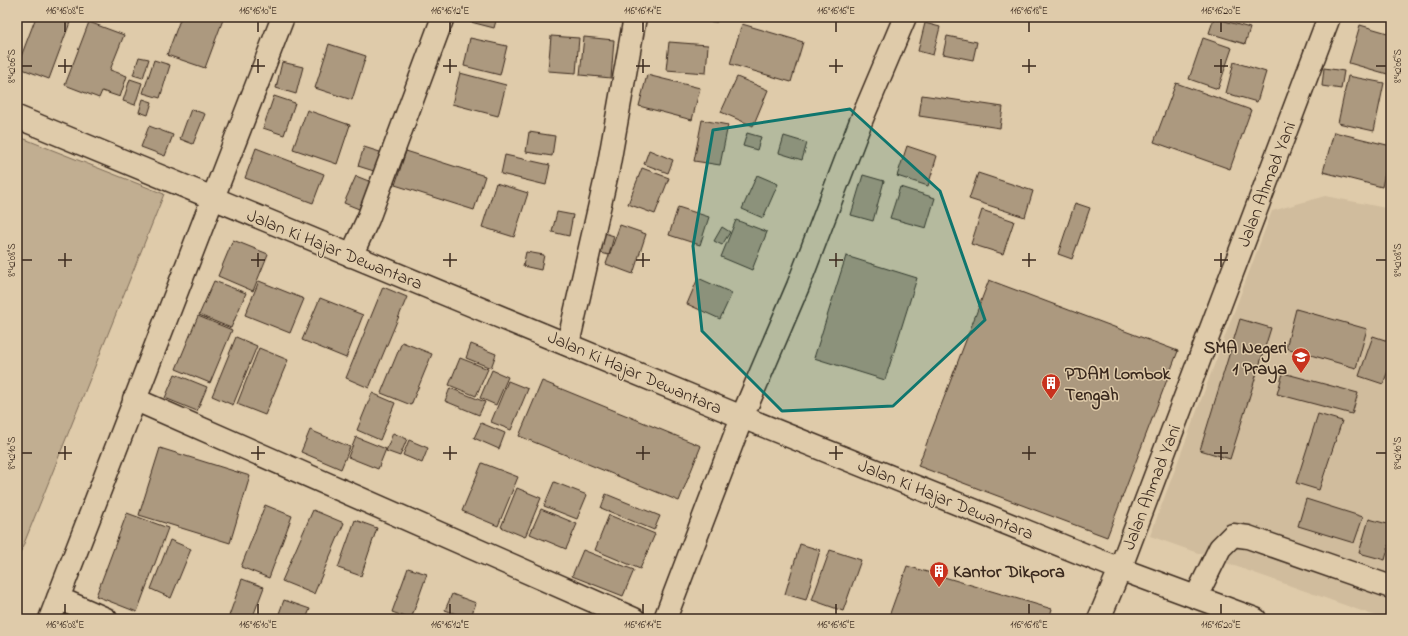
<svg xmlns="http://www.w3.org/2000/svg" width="1408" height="636" viewBox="0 0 1408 636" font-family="'Indie Flower',sans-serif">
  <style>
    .built { fill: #d0bc9d }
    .green { fill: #c1ae91; stroke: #7e6c58 }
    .building { fill: #ac997f; stroke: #3b2a1e }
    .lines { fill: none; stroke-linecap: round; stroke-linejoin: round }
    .minor-casing { stroke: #3b2a1e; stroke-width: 25 }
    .minor { stroke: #dfcbaa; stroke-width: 22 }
    .marked { fill: #0f766e; fill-opacity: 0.2; stroke: #0f766e; stroke-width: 3; stroke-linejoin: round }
    .ticks { fill: none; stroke: #3b2a1e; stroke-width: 1.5 }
    .labels { text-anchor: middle; stroke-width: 3; stroke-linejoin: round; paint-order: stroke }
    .street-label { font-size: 18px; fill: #3b2a1e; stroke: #dfcbaa }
    .poi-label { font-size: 18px; font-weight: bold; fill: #3b2a1e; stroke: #dfcbaa; text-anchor: start }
    .neatline { fill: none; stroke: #3b2a1e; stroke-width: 1.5 }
    .ticks-label { font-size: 10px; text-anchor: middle; fill: #3b2a1e }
  </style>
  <rect width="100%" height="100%" fill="#dfcbaa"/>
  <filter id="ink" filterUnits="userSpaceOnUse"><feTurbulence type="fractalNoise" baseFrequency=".025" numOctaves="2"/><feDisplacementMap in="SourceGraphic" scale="8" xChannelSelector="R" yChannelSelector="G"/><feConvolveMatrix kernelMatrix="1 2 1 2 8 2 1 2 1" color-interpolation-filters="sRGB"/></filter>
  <g filter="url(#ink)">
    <!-- built -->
    <path class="built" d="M1325,196l66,13v410h-7l-234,-83 122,-325z"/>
    <!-- green -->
    <path class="green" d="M17,136l147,58 -147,367z"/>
    <!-- building -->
    <path class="building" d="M36,17h36l-23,62 -32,-12z
      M181,17h43l-19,51 -38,-13z
      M468,17h29l-3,11 -27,-7z
      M561,17h25l-1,4z
      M680,17h38l-1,5 -37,-3z
      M980,17h20v4z
      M1214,18l36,10 -5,16 -36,-11z
      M89,22l35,13 -14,35 17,6 -7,21 -18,-6 -3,7 -34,-13z
      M925,23l15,4 -7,28 -15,-4z
      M742,24l61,18 -12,40 -61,-18z
      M1360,25l31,9v41l-42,-12z
      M551,36l28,2 -3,35 -28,-2z
      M947,36l30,6 -4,18 -30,-6z
      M584,37l30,3 -3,38 -31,-3z
      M470,38l37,8 -7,29 -36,-9z
      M1203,38l29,10 -14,41 -29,-10z
      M669,42l39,3 -2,28 -40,-3z
      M329,44l37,12 -14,44 -37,-12z
      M139,57l10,2 -6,19 -10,-3z
      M154,60l16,5 -10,33 -17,-5z
      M282,62l21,5 -7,27 -20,-6z
      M1234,62l32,10 -9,30 -31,-9z
      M1324,68l20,3 -3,18 -19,-3z
      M460,73l46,12 -8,31 -46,-12z
      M647,75l53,13 -8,32 -53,-14z
      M1348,76l36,7 -10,48 -36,-8z
      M737,77l31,13 -15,36 -32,-14z
      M130,79l12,4 -7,22 -12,-4z
      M1176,83l75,27 -21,59 -76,-27z
      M922,95l81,12 -3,21 -81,-12z
      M274,96l21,7 -11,32 -21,-7z
      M143,99l9,3 -4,13 -9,-3z
      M191,109l14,5 -12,30 -13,-5z
      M307,110l43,15 -13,39 -44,-15z
      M702,120l26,5 -8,40 -26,-4z
      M149,126l24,9 -8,21 -24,-9z
      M529,132l26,4 -3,20 -26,-4z
      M1334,132l57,14 -9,41 -59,-15z
      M747,133l14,4 -4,13 -14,-4z
      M784,136l23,7 -5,17 -23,-7z
      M907,146l30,10 -9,30 -31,-10z
      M364,147l19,6 -6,19 -19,-6z
      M256,148l68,26 -11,29 -68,-25z
      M649,150l24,10 -5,13 -24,-9z
      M406,151l79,25 -11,34 -79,-25z
      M505,155l45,10 -4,20 -45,-11z
      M642,168l27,10 -14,36 -27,-10z
      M978,173l55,18 -8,26 -56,-18z
      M757,175l21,9 -15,34 -21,-9z
      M863,175l21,6 -11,40 -22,-6z
      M356,176l15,6 -12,27 -15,-6z
      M496,183l32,10 -14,44 -32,-10z
      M900,187l35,11 -9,30 -36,-10z
      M1075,203l15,5 -18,51 -14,-5z
      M678,207l31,10 -9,28 -31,-10z
      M982,210l32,11 -11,33 -32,-10z
      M557,212l16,3 -4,21 -17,-4z
      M736,220l31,12 -15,38 -31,-13z
      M620,225l26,9 -13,40 -27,-10z
      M722,227l8,5 -8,13 -8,-4z
      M598,231l16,5 -5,19 -16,-4z
      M233,240l35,14 -15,37 -35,-15z
      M526,252l18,3 -3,15 -18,-4z
      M846,256l71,22 -32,102 -71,-22z
      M698,278l34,15 -12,26 -33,-15z
      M989,280l189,71 -71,186 -189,-71z
      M214,281l32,12 -15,35 -32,-13z
      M259,281l45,18 -14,34 -45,-18z
      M383,287l24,10 -38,91 -23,-10z
      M320,298l43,17 -17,43 -44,-18z
      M1296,309l71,20 -11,39 -70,-20z
      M198,316l34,14 -22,53 -34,-14z
      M1240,319l31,9 -41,131 -30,-9z
      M1373,336l18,6v21l-8,21 -24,-8z
      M236,337l21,9 -24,59 -21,-9z
      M402,342l30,12 -21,51 -30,-12z
      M471,344l25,10 -5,14 -25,-10z
      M259,348l29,12 -23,55 -28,-11z
      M460,358l28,11 -12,27 -27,-11z
      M492,370l16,7 -12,28 -16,-7z
      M1283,373l75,20 -6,21 -75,-20z
      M175,374l32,13 -10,24 -32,-13z
      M508,381l20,8 -17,41 -20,-8z
      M542,381l159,65 -22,55 -160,-65z
      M450,388l35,14 -6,13 -34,-14z
      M372,393l23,10 -15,37 -23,-10z
      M1318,414l24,7 -23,69 -23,-7z
      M481,423l24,10 -6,16 -25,-11z
      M310,430l40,17 -9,22 -40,-17z
      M393,433l14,6 -7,17 -14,-5z
      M356,437l30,12 -8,20 -30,-12z
      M409,440l19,8 -6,15 -19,-8z
      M160,448l90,28 -20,67 -91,-28z
      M482,463l36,14 -20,49 -36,-15z
      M554,482l33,13 -10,24 -33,-13z
      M517,488l24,10 -16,39 -24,-10z
      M606,494l54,22 -6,14 -53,-22z
      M1306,499l57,18 -9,26 -56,-17z
      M265,505l27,11 -23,62 -28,-11z
      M541,509l36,15 -11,25 -36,-15z
      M313,510l31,13 -30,71 -32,-13z
      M127,513l41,15 -31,84 -41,-16z
      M609,515l46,19 -15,35 -45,-19z
      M1369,519l22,6v13l-6,22 -26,-7z
      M355,520l22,8 -16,48 -23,-8z
      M170,540l21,9 -20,49 -20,-9z
      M800,544l20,6 -14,50 -21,-6z
      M583,550l51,20 -11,26 -51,-20z
      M830,550l31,10 -18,51 -31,-11z
      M907,566l145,43 -3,10h-161z
      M408,568l19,6 -16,45 -19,-7z
      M242,579l22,8 -12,32h-15l-8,-3z
      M452,594l24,9 -6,16 -25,-9z
      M284,600l26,9 -4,10h-29z"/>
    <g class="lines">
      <!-- minor casing -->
      <g class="minor-casing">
        <path id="minor" d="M17,117l725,300 378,152 135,50
          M351,256l17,-37 75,-202
          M568,344l40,-175 27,-152
          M134,399l500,220
          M1196,597l24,-49 13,-13 15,2 143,50
          M58,598l48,21
          M50,619l233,-602
          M665,619l77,-202 56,-131 63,-165 44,-104
          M1099,619l21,-50 209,-552"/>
      </g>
      <!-- minor -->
      <use href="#minor" class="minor"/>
    </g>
  </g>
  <!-- marked area -->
  <path class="marked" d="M850,109l90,82 45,129 -92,86 -111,5 -80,-80 -9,-85 20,-116z"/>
  <!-- ticks -->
  <path class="ticks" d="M65,22v10M258,22v10M450,22v10M643,22v10M836,22v10M1029,22v10M1221,22v10M65,59v14M258,59v14M450,59v14M643,59v14M836,59v14M1029,59v14M1221,59v14M22,66h10M58,66h14M251,66h14M443,66h14M636,66h14M829,66h14M1022,66h14M1214,66h14M1376,66h10M65,253v14M258,253v14M450,253v14M643,253v14M836,253v14M1029,253v14M1221,253v14M22,260h10M58,260h14M251,260h14M443,260h14M636,260h14M829,260h14M1022,260h14M1214,260h14M1376,260h10M65,446v14M258,446v14M450,446v14M643,446v14M836,446v14M1029,446v14M1221,446v14M22,453h10M58,453h14M251,453h14M443,453h14M636,453h14M829,453h14M1022,453h14M1214,453h14M1376,453h10M65,604v10M258,604v10M450,604v10M643,604v10M836,604v10M1029,604v10M1221,604v10"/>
  <!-- icons -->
  <defs>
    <g id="school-pin" transform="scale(1)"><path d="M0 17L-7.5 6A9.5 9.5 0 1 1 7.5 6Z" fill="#c8321e" stroke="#dfcbaa"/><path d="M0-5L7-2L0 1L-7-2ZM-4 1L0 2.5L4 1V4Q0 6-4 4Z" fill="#fff"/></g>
    <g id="building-pin" transform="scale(1)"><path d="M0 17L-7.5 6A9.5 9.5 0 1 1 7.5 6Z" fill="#c8321e" stroke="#dfcbaa"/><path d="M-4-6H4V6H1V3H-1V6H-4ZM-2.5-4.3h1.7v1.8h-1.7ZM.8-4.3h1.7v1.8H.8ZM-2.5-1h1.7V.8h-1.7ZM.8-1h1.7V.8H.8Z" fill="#fff"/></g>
  </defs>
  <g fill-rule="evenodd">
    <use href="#school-pin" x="1301" y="357"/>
    <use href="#building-pin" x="1051" y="383"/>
    <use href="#building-pin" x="939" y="571"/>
  </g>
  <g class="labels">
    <!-- street labels -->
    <g class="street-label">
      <text transform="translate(1266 184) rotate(-69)" y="6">Jalan Ahmad Yani</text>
      <text transform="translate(335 249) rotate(22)" y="6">Jalan Ki Hajar Dewantara</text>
      <text transform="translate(635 372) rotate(23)" y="6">Jalan Ki Hajar Dewantara</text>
      <text transform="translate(1151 487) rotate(-69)" y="6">Jalan Ahmad Yani</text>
      <text transform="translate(946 499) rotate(22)" y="6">Jalan Ki Hajar Dewantara</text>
    </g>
    <!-- poi labels -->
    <g class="poi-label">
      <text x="1287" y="353" text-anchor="end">SMA Negeri<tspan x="1287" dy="21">1 Praya</tspan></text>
      <text x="1065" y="379">PDAM Lombok<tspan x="1065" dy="21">Tengah</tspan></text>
      <text x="953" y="577">Kantor Dikpora</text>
    </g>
  </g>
  <!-- margin -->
  <rect width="1408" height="636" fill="none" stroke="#dfcbaa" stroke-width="44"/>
  <rect x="22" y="22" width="1364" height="592" class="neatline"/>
  <g class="ticks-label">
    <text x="65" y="14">116°16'08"E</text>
    <text x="258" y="14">116°16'10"E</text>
    <text x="450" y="14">116°16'12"E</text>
    <text x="643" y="14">116°16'14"E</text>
    <text x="836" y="14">116°16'16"E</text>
    <text x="1029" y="14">116°16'18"E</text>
    <text x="1221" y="14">116°16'20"E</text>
    <text transform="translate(11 66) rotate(-90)" y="4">8°42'06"S</text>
    <text transform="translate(1397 66) rotate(-90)" y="4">8°42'06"S</text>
    <text transform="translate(11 260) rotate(-90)" y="4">8°42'08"S</text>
    <text transform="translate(1397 260) rotate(-90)" y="4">8°42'08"S</text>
    <text transform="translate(11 453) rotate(-90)" y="4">8°42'10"S</text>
    <text transform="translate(1397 453) rotate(-90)" y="4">8°42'10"S</text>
    <text x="65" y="628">116°16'08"E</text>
    <text x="258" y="628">116°16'10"E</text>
    <text x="450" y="628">116°16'12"E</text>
    <text x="643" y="628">116°16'14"E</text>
    <text x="836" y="628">116°16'16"E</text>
    <text x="1029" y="628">116°16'18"E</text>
    <text x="1221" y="628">116°16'20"E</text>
  </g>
</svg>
